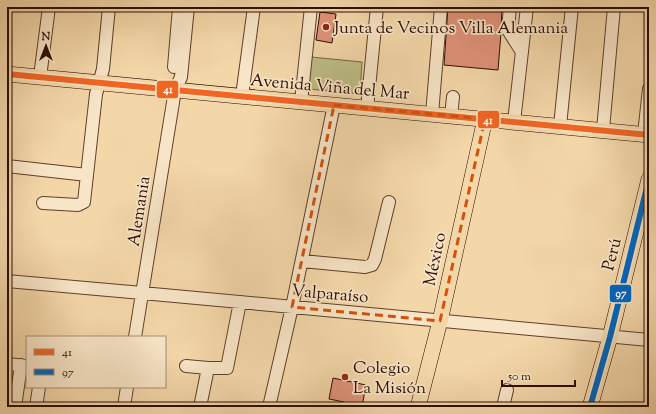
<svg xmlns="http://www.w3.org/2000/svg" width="656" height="414" viewBox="0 0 656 414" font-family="'Sorts Mill Goudy',serif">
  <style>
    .green { fill: #bebe86; stroke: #746643 }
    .building { fill: #e09279; stroke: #2a0d00 }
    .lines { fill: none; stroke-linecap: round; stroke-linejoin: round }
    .minor-casing { stroke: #5c402a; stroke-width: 14 }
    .major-casing { stroke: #2a0d00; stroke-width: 16 }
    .minor { stroke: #f8e5c7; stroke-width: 12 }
    .major { stroke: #f4d7a9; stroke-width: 15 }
    .bus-1-casing { stroke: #f8e5c7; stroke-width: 9 }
    .bus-2-casing { stroke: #f8e5c7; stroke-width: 9 }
    .bus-1 { stroke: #f26522; stroke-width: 6 }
    .bus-2 { stroke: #0065bd; stroke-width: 6 }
    .marked { fill: none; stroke: #d5510b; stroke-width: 3; stroke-dasharray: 8 5; stroke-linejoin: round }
    .poi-dot { fill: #8f2418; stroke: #f8e5c7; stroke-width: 1.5 }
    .labels { text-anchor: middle; stroke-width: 3.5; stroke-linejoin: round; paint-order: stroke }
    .poi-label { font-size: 17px; fill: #2a0d00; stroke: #f8e5c7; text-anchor: start }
    .street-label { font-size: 17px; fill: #2a0d00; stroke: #f8e5c7 }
    .line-badge { stroke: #f8e5c7; stroke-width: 1.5 }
    .badge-label { font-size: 11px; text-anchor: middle; font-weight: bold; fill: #fff }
  </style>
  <rect width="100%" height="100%" fill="#f4d7a9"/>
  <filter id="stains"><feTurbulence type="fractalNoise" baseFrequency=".005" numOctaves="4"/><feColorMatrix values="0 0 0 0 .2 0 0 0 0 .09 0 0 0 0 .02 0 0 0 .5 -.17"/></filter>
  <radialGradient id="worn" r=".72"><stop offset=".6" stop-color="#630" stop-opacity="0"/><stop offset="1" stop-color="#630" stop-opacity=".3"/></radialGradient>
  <!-- green -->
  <path class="green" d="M311,57l51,5 -2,32 -52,-5z"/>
  <!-- building -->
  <path class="building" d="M448,7h54l-1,22v4l-3,37 -54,-5z
    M320,12l16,2 -4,29 -16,-3z
    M333,378l33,7 -4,22h-19l1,-5 -15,-3z"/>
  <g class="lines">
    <!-- minor casing -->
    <g class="minor-casing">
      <path id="minor" d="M510,7l-2,23 14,22
        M174,67l5,-60
        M40,77l9,-70
        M242,96l12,-89
        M301,102l10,-95
        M367,108l10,-101
        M432,114l9,-107
        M451,116l2,-19
        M514,122l13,-115
        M560,126l12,-119
        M603,130l11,-123
        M644,134l5,-45
        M7,166l80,9 9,-81 7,-25 6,-62
        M43,203l35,2 6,-3 3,-27
        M302,261l63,6 7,-2 3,-6 14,-57
        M7,281l135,12 507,47
        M135,337l40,-247 6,-13 7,-70
        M7,364l20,2
        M186,366l22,2
        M15,407l6,-42
        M36,407l3,-20
        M124,407l3,-20
        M200,407l8,-39h19l13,-66
        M269,407l23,-100 42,-202
        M503,407l4,-17"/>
    </g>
    <!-- major casing -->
    <g class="major-casing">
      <path id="major" d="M7,74l642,61
        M418,407l22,-86 45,-202
        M590,407l20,-70 39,-158"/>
    </g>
    <!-- minor -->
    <use href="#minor" class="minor"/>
    <!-- major -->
    <use href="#major" class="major"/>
    <!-- bus-1 casing -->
    <g class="bus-1-casing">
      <path id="bus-1" d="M7,74l642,61"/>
    </g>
    <!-- bus-2 casing -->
    <g class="bus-2-casing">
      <path id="bus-2" d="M590,407l20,-70 39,-158"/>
    </g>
    <!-- bus-1 -->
    <use href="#bus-1" class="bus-1"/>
    <!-- bus-2 -->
    <use href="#bus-2" class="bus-2"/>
  </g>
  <!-- marked area -->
  <path class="marked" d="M334,105l151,14 -45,202 -148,-14z"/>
  <!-- markers -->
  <g class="poi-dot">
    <circle cx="326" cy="27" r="4"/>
    <circle cx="345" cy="377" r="4"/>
  </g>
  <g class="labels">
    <!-- poi labels -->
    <g class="poi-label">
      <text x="334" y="33">Junta de Vecinos Villa Alemania</text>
      <text x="353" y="373">Colegio<tspan x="353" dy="20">La Misión</tspan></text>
    </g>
    <!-- street labels -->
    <g class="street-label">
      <text transform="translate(330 86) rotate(5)" y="6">Avenida Viña del Mar</text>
      <text transform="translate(138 211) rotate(-81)" y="6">Alemania</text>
      <text transform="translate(611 254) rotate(-76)" y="6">Perú</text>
      <text transform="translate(434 259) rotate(-78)" y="6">México</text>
      <text transform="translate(330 293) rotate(5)" y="6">Valparaíso</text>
    </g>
  </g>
  <g class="line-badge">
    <rect x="156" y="80" width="23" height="19" rx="4" fill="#f26522"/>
    <rect x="477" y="110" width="23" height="19" rx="4" fill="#f26522"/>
    <rect x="609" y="284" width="23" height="19" rx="4" fill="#0065bd"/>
  </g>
  <g class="badge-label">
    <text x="168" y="93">41</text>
    <text x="488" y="124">41</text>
    <text x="621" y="297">97</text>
  </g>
  <!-- margin -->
  <rect width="656" height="414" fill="none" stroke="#f4d7a9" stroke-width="24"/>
  <rect x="8" y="8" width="640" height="398" fill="none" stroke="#2a0d00" stroke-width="2"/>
  <rect x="12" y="12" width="632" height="390" fill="none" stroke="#2a0d00"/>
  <!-- legend -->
  <rect x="26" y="336" width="140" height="52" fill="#f8e5c7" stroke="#a68f77"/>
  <rect x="34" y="349" width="20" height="6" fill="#f26522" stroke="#a68f77"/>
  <text x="62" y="356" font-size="12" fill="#2a0d00">41</text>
  <rect x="34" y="369" width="20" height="6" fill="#0065bd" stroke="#a68f77"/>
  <text x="62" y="376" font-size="12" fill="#2a0d00">97</text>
  <!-- north arrow -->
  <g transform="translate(46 46)" stroke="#f8e5c7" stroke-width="3" paint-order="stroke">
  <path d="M0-3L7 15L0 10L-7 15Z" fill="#2a0d00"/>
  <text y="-6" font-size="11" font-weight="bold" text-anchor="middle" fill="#2a0d00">N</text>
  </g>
  <!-- scale -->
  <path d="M502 380v6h73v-6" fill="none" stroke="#2a0d00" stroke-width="2"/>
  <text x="508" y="380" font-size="12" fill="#2a0d00" stroke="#f8e5c7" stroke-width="3" paint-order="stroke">50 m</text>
  <rect width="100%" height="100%" filter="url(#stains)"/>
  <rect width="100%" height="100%" fill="url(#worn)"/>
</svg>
